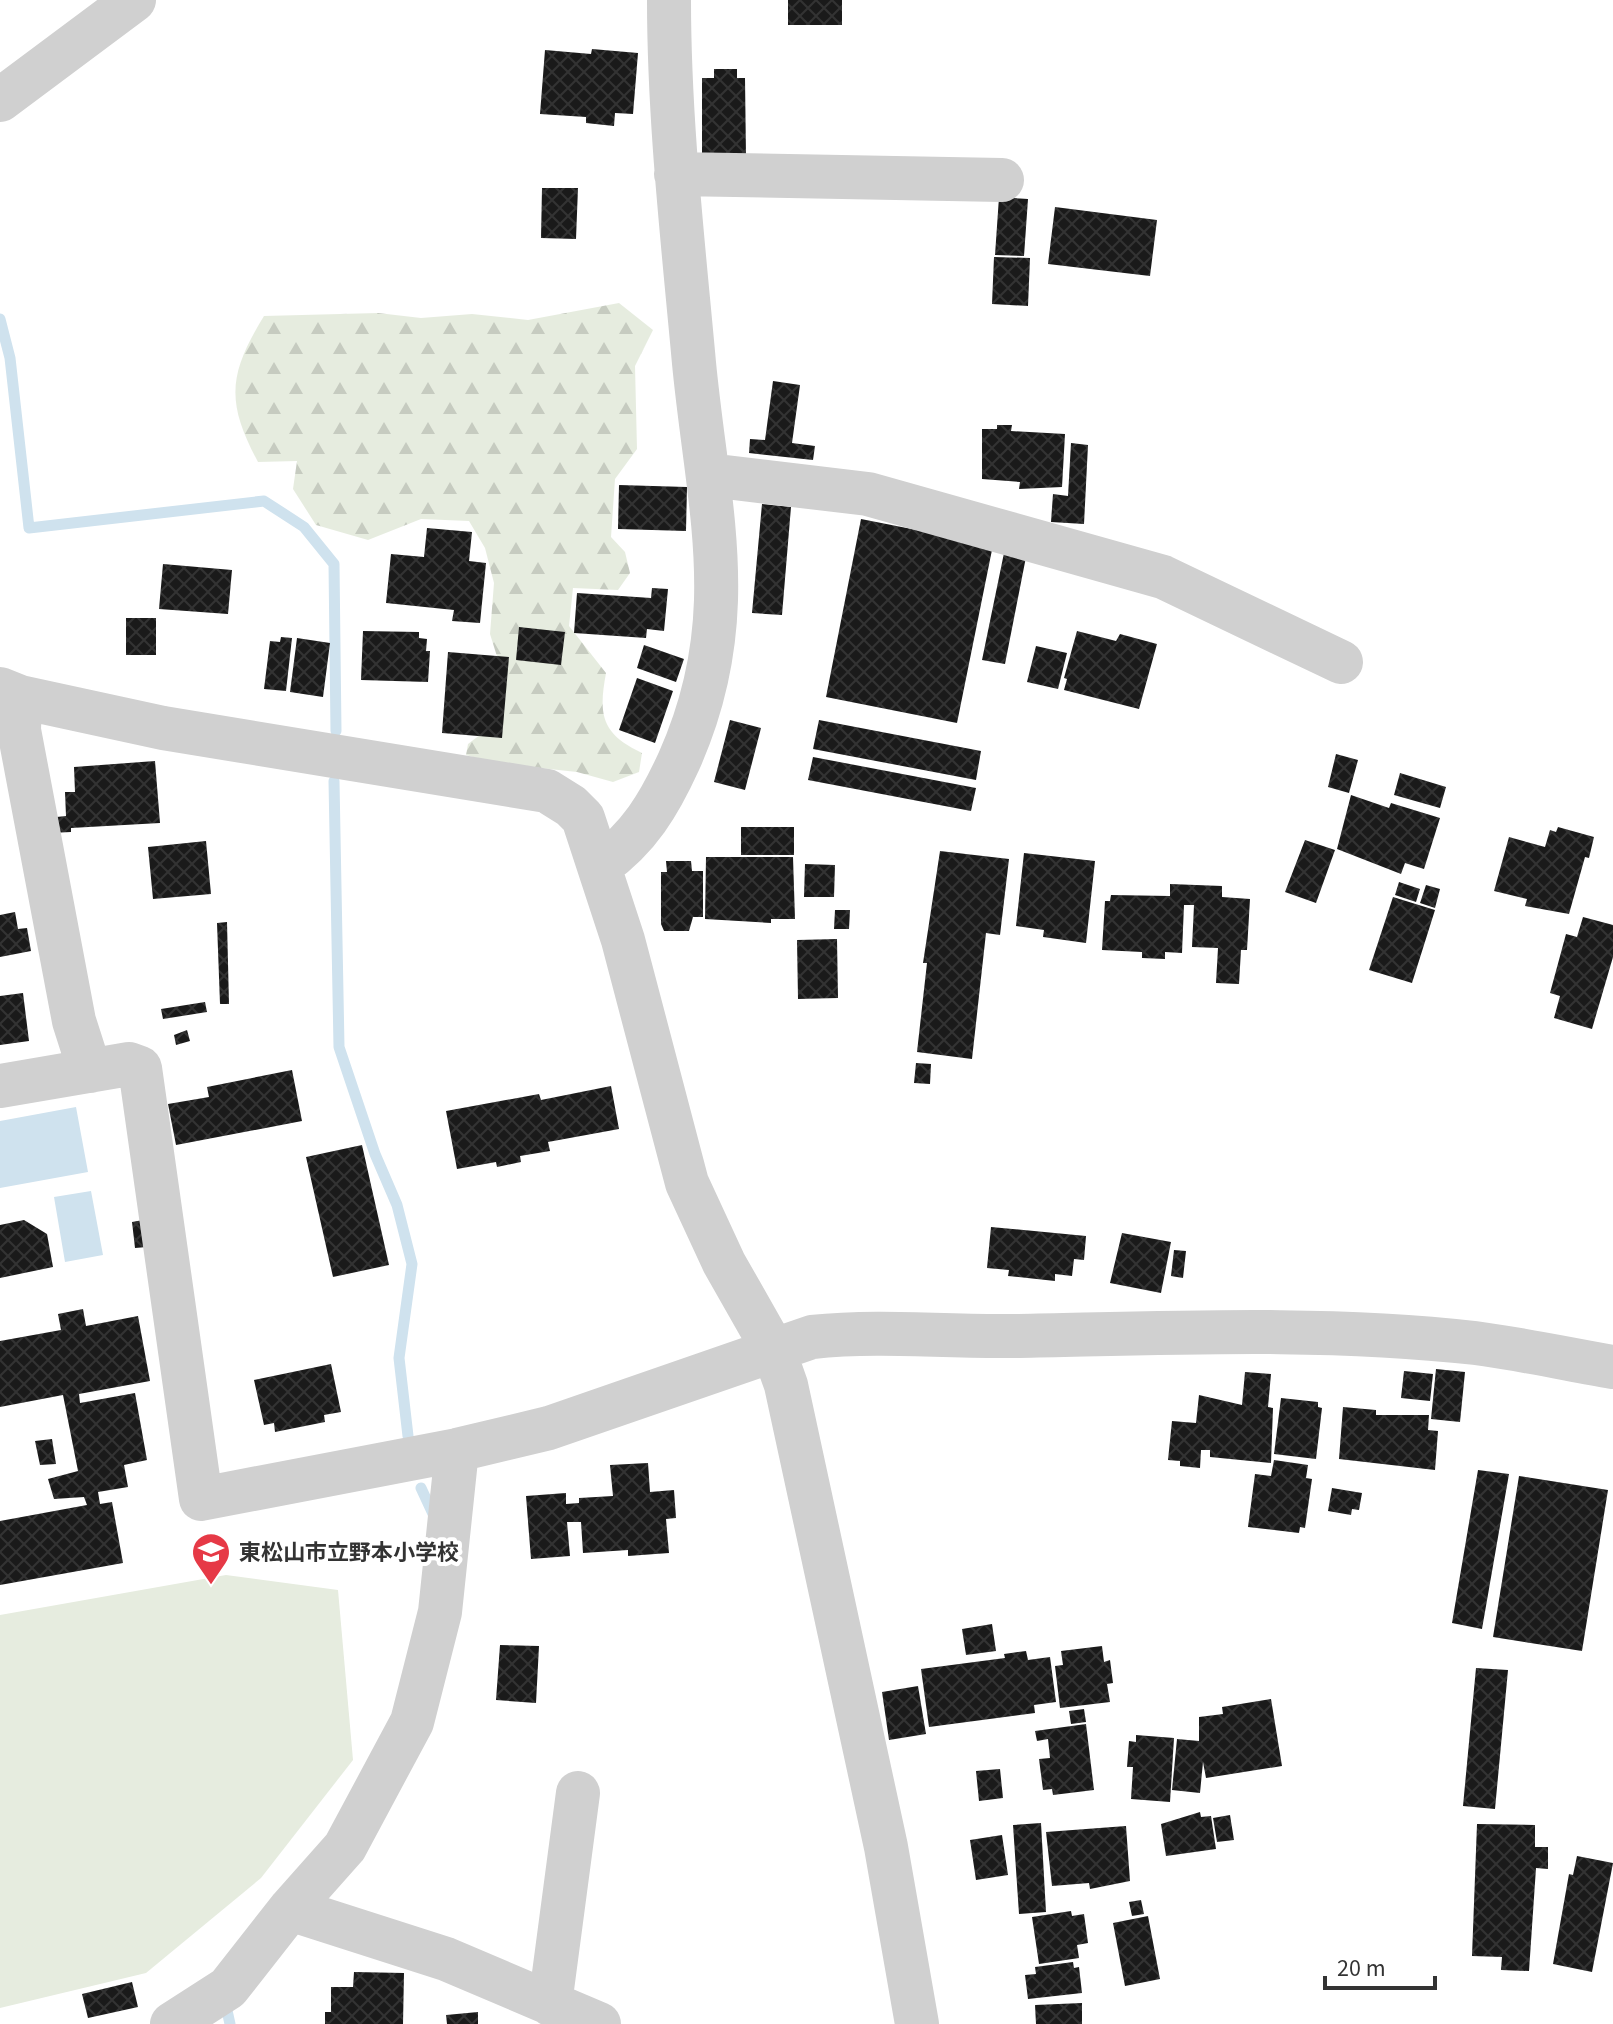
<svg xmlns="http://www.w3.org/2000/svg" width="1613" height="2024" viewBox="0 0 1613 2024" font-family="'Source Sans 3','Noto Sans JP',sans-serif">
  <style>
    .forest { fill: url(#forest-firs) }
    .pitch { fill: #e6ecdf }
    .water { fill: #cfe2ee }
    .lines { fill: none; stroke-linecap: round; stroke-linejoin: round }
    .stream { stroke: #cfe2ee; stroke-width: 11 }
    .building { fill: url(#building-cross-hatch) }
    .minor { stroke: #d0d0d0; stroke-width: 44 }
    .labels { text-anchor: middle; stroke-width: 8; stroke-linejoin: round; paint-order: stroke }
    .poi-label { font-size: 22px; font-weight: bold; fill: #333; stroke: #fff; text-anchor: start }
  </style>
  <defs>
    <pattern id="forest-firs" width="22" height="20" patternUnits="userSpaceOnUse" patternTransform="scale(2)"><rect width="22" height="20" fill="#e6ecdf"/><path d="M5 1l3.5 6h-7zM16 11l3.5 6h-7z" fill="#c6cbc0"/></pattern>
    <pattern id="building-cross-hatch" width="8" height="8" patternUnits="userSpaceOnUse" patternTransform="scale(2)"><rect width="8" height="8" fill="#1a1a1a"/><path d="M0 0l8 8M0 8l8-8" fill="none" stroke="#333"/></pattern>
  </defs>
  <rect width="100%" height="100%" fill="#fff"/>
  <!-- forest -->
  <path class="forest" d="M619,303l34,27 -18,36 2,83 -22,30 -4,58 14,15 5,21 -12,17 -45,-2 -4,38 37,47c-8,43 -4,61 36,80l-3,19 -26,10 -36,-10 -83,-9 -28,-8 2,-11 29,-22 3,-56 -10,-32 4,-51 -9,-35 -16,-27 -48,-2 -53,21 -52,-15 -23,-36 4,-28 -39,1c-32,-60 -30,-87 6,-146l114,-3 43,5 51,-4 56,6z"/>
  <!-- pitch -->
  <path class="pitch" d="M226,1575l112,15 15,170 -92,118 -115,95 -146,35v-393z"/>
  <!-- water -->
  <path class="water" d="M76,1107l12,65 -88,16v-67z
    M91,1191l12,64 -38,7 -11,-65z"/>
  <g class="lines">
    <!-- stream -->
    <path class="stream" d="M0,319l10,39 19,170 235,-27 40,26 30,37 2,167
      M334,781l5,266 36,107 22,51 15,59 -13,94 9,78
      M421,1488l13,28
      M226,2006l4,18"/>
  </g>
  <!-- building -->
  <path class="building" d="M788,0h54v25h-54z
    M592,49l46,4 -5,61 -18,-1 -1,13 -28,-3v-6l-46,-3 5,-64 46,4z
    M714,69h23v9h8l1,79 -44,1v-80h12z
    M542,188h36l-2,51 -35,-1z
    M999,197l29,2 -4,57 -29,-1z
    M1055,207l102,13 -7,56 -102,-12z
    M994,257l36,1 -2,48 -36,-2z
    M773,381l27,4 -8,58 23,3 -2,14 -64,-7 1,-14 15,1z
    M997,425h15l-1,6 54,3 -3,53 -43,2 1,-7 -38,-3v-50h15z
    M1071,443l17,2 -4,79 -33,-2 2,-28 15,2z
    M619,485l68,2 -1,44 -68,-2z
    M762,504l29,3 -9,108 -30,-2z
    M861,519l132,26 -36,178 -131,-26z
    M427,528l45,4 -3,29 17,2 -6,60 -28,-2 2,-11 -68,-7 5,-49 33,3z
    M1004,553l22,4 -21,107 -23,-4z
    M163,564l69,6 -4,44 -69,-5z
    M652,588l16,1 -4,42 -17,-2 -1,9 -72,-5 3,-40 74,5z
    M126,618h30v37h-30z
    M519,627l46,5 -4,33 -45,-5z
    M363,631l56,1v6l8,1 -1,12h4l-2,31 -67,-2z
    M1077,631l39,10 4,-7 37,10 -18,65 -75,-19 3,-11 -3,-1z
    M281,637l11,1 -6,53 -22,-2 6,-48 10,1z
    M297,638l33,5 -7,54 -33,-5z
    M644,645l40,14 -8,23 -39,-14z
    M1036,646l31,7 -9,36 -31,-7z
    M448,652l61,5 -7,81 -60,-5z
    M637,678l36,13 -18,52 -36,-13z
    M730,720l31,8 -16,62 -31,-8z
    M819,720l162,31 -5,29 -163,-31z
    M1336,754l22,6 -9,33 -21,-6z
    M813,757l163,31 -5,23 -163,-31z
    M155,761l5,62 -89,5v4l-20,1 -4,-15 19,-2 -1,-24h10l-1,-25z
    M1400,773l46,14 -6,21 -46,-13z
    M1351,795l38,13 2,-5 49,15 -16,51 -19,-6 -4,11 -64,-25z
    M741,827h53v28h-53z
    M1558,827l36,10 -5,21 -4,-1 -16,57 -44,-8 2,-7 -33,-8 15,-54 36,10 5,-17 6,2z
    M1305,840l30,10 -19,53 -31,-11z
    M206,841l5,53 -58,5 -5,-52z
    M940,851l69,8 -9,76 -14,-2 -14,126 -55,-7 10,-89h-4z
    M1024,853l71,8 -9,82 -43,-6 1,-7 -28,-4z
    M706,857h87l2,62h-24v4l-66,-4z
    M666,861h25l1,10h11v46h-10l-4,14h-25l-3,-7v-52h6z
    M805,864l30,1 -1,32h-30z
    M1399,882l21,7 -4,13 -21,-7z
    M1170,884l52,2v11l28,2 -3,51h-6l-2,34 -23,-1 2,-35 -26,-1 2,-42h-10l-2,48 -17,-1v7l-23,-1v-6l-40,-2 3,-49h5l1,-6 59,1z
    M1426,885l14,4 -5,19 -15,-5z
    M1393,897l42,13 -23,73 -43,-13z
    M835,910h15l-1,19h-15z
    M15,912l3,17 9,-1 4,23 -31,6v-42z
    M1583,917l30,8v32l-21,72 -38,-11 6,-22 -10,-3 16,-59 11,3z
    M227,922l2,82h-9l-3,-81z
    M837,939l1,59 -40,1 -1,-59z
    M23,993l6,48 -29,4v-49z
    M205,1002l2,10 -44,7 -2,-10z
    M187,1030l3,11 -14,4 -2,-10z
    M916,1063l15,1 -1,20 -16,-1z
    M292,1070l10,51 -126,24 -8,-41 41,-7 -2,-10z
    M611,1086l8,43 -71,13 2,9 -30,5 1,6 -24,5 -1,-5 -39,7 -11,-58 93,-17 2,6z
    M362,1145l27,120 -56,12 -27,-120z
    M24,1220l23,14 6,33 -53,11v-53z
    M143,1220l4,27 -12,1 -3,-26z
    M991,1227l95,9 -2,24 -10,-1 -2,17 -17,-2v7l-47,-5 1,-6 -22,-2z
    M1122,1233l49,9 -10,51 -51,-10z
    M1174,1250l12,1 -3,27 -12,-2z
    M83,1309l3,17 52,-10 12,65 -71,13 1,9 55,-10 12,67 -23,5 4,22 -30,5 2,12 12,-2 11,61 -123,22v-64l87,-16 -3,-8 -30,2 -6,-20 30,-8 -15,-76 -63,12v-66l61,-11 -3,-16z
    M331,1364l10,48 -17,3 1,7 -50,10 -1,-9 -10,2 -10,-45z
    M1436,1369l29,3 -5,50 -29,-3z
    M1404,1371l29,3 -3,27 -29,-3z
    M1245,1372l26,2 -3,33 5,1 -2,55 -61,-6v-7h-9l-1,18 -20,-2v-5l-12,-1 4,-39 24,2 3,-28 43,10z
    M1281,1398l37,4v5l4,1 -6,51 -42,-5z
    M1343,1407l33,3v5h53l-1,15 10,1 -3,39 -96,-11z
    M52,1439l4,25 -16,1 -5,-24z
    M1274,1460l34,5 -2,13 6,1 -7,49 -5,-1 -1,6 -51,-6 7,-53 16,2z
    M648,1463l2,29 24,-2 2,28 -10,1 3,34 -41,3v-6l-45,3 -2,-31h-14l3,34 -39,3 -5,-63 40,-3v11l13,-1v-5l34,-2 -3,-31z
    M1478,1470l31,4 -27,155 -30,-6z
    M1519,1476l89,14 -26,161 -89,-14z
    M1332,1488l30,5 -3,17 -7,-1 -1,6 -23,-4z
    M992,1624l4,27 -30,4 -4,-26z
    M500,1645l39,1 -3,57 -40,-3z
    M1102,1646l2,16 6,-2 3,23 -6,1 3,18 -50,6 -5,-42 8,-1 -2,-14z
    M1026,1651l2,9 22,-3 6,45 -22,3 1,8 -106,14 -8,-58 84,-11 -1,-4z
    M1476,1668l32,2 -13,139 -32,-3z
    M918,1686l8,48 -37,6 -7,-48z
    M1271,1699l11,67 -76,12 -3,-16 -3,31 -28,-3 5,-51 22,2v-24l24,-3 -1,-7z
    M1084,1709l2,13 -15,2 -2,-13z
    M1086,1724l8,66 -41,5 -1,-6 -9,1 -4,-31 11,-1 -2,-19 -11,2 -2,-10z
    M1136,1735l38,3 -4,64 -39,-3 2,-32h-6l2,-26 7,1z
    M1000,1769l3,29 -24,3 -3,-30z
    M1200,1812l1,5 10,-1 5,33 -50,7 -5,-32z
    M1230,1815l4,25 -17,2 -4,-24z
    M1041,1823l5,89 -27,2 -6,-89z
    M1477,1824l58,1v22h13v22l-12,-1 -7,103 -28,-1 1,-13 -30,-1z
    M1126,1826l4,55 -40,8 -1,-6 -37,3 -6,-54z
    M1002,1835l6,40 -32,5 -6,-40z
    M1577,1856l36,7 -21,109 -39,-8 16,-90 4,1z
    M1141,1900l3,14 -12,2 -3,-14z
    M1071,1911l1,5 12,-2 4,29 -11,2 2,13 -40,6 -7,-47z
    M1148,1916l12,63 -35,7 -12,-63z
    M1073,1962l1,6 5,-1 3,26 -54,6 -3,-24 11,-1 -1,-7z
    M354,1972l50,1 -1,51h-78v-12h6v-25h22z
    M132,1982l6,25 -50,11 -6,-24z
    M1082,2003v21h-46l-1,-19z
    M478,2012v12h-31l-1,-9z"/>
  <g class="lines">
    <!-- minor -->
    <path class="minor" d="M0,100l134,-100
      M676,174l326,6
      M709,475l159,19 295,83 178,85
      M0,689l20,8 143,31 384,63 24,15 12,12 40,122 64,243 37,80 50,88 12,34 100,462 31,177
      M20,697l-1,33 55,291 16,50
      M600,866c39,-28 59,-61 79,-105 64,-143 29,-252 15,-398 -11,-121 -25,-242 -25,-363
      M0,1086l129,-22 11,4 61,431 256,-49 92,-22 263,-91c68,-7 138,0 207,-1 152,-3 305,-10 456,7 46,6 92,16 138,24
      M290,1909l156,50 153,65
      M550,2004l28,-211
      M172,2024l56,-36 62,-79 55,-62 67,-125 28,-110 17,-162"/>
  </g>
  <!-- icons -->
  <defs>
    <g id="school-pin" transform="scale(2)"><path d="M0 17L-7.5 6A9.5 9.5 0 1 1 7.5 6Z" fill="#e63946" stroke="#fff"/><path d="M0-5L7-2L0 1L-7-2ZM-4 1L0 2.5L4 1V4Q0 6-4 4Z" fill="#fff"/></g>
  </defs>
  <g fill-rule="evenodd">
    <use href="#school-pin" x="211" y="1552"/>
  </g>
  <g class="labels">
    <!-- poi labels -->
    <g class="poi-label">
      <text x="239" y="1560">東松山市立野本小学校</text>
    </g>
  </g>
  <!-- scale -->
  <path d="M1325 1976v12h110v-12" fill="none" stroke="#333333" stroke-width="4"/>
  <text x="1337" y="1976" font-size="24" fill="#333333" stroke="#ffffff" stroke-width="6" paint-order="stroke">20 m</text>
</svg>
